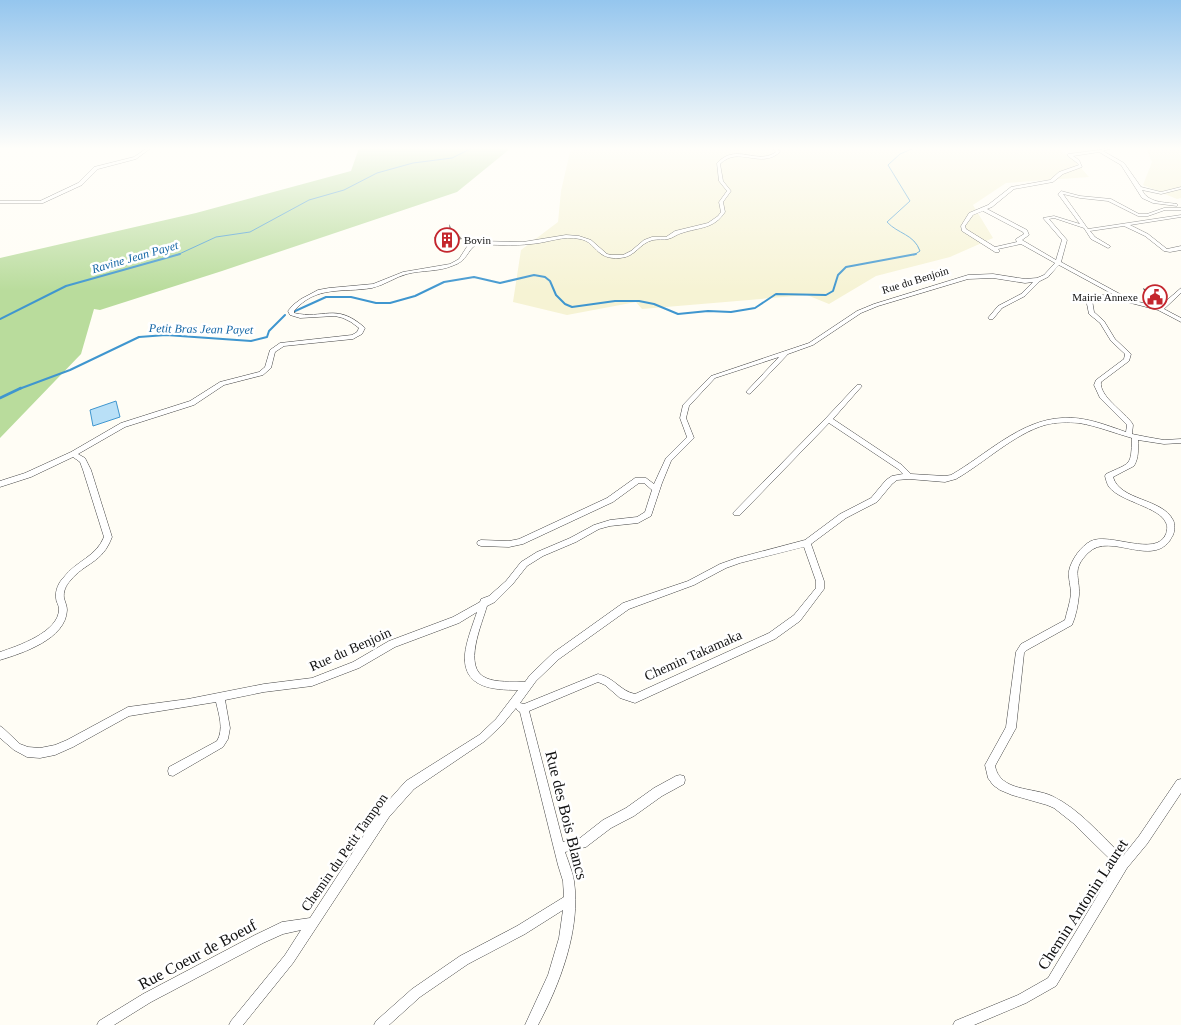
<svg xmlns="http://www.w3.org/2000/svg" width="1181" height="1025" viewBox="0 0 1181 1025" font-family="'Times New Roman',serif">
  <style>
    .farmland { fill: #f6f3d4 }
    .forest { fill: #b9dc9c }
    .water { fill: #b9e0f7; stroke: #3f96cf }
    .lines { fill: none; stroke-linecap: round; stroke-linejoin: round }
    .stream-far2 { stroke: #3f96cf; stroke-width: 1 }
    .stream-far1 { stroke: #3f96cf; stroke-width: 2 }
    .stream { stroke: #3f96cf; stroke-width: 2.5 }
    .building { fill: #5a524d }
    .minor-casing { stroke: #444; stroke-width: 1 }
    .minor { fill: #fff; fill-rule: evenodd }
    .labels { text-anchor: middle; stroke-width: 5; stroke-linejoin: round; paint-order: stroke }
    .far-poi-label { font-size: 11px; fill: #111; stroke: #fff; text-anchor: start }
    .far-street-label { font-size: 11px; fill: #111; stroke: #fff }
    .far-water-label { font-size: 12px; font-style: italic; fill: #1768a6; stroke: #fff }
    .street-label { font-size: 14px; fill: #111; stroke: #fff }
    .near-street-label { font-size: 16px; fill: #111; stroke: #fff }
  </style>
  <rect width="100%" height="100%" fill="#fffdf5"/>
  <!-- farmland -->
  <path class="farmland" d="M574,148h484l16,12 15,17 -83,6 -33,22 20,33 -43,19 -74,19 -47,28 -22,-9 -165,14 -6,-7 -69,13 -54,-13 8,-52 37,-28 3,-31 9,-39z
    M1146,148h35v50l-4,1 -34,-14 9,-23z"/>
  <!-- forest -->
  <path class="forest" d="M359,148h152l-54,44 -235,79 -122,39 -6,-1 -13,45 -81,84v-180l196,-45 155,-42z"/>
  <!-- water -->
  <path class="water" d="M116,401l4,16 -27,9 -3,-16z"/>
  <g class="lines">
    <!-- stream-far2 -->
    <path class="stream-far2" d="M177,255l39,-18 34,-5 59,-32 35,-10 33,-17 36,-10 39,-5 20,-10
      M914,255l6,-4c-6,-17 -22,-17 -33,-29l23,-21 -22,-36 12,-11 14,-6"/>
    <!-- stream-far1 -->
    <path class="stream-far1" d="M293,312l33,-15h25l25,6h14l25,-7 29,-14 30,-5 26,6 34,-8 11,2 5,4 6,14 9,9 7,3 43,-6h24l15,3 24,10 30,-3 23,1 24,-4 21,-14 50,1 7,-4 5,-16 8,-8 70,-13
      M0,319l66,-33 114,-32
      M19,389l51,-19 69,-33 27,-2 85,6 16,-4 2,-6 16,-16"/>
    <!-- stream -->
    <path class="stream" d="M0,398l21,-10"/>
  </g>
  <!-- building -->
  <path class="building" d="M449,224l6,10h3l4,5 -8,2 4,5 -18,5 -6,-14 15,-4z
    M1143,288l9,5 15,2 -15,6 -5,-2z"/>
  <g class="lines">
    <!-- minor casing -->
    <g class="minor-casing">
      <path id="minor" d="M147,148h4l-15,11 -38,10 -16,16 -39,18h-43v-2h40l38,-18 16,-16 40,-10z
        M773,148h4l3,4c-20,18 -41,-7 -60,12l3,17 8,10 -8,11 2,10c-11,17 -25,15 -43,21 -5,1 -9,5 -14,6 -5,1 -10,0 -15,1 -14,3 -17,17 -33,18 -25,2 -23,-16 -40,-19 -16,-4 -33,4 -49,5 -18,2 -36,1 -54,0 -11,7 -9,17 -25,22 -14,6 -30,4 -45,8 -12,3 -22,11 -35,14 -30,5 -56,-3 -78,23v2c30,7 41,-11 70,14l1,1 -3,6 -9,5 -69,7 -9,6 -4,16 -8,7 -39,10 -30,20 -69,22 -47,27 7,4 6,12 21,67c-10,27 -27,25 -42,44 -4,4 -7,11 -6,17 1,4 3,8 3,12 -1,29 -44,43 -67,50v-8c18,-6 59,-20 59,-43 0,-4 -3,-7 -3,-11 -1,-8 3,-16 8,-21 12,-16 32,-20 40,-40l-21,-67 -3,-8 -7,-5 -42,20 -31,10v-6l25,-8 46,-21 50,-29 69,-22 30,-19 39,-10 6,-5 5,-17 10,-7 72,-8 5,-3 2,-4 -8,-6 -8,-4 -8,-2 -35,2 -10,-3 -2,-4 5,-6 8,-6 17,-9 11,-2 44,-4 30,-12 47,-8 9,-5 9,-14 8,-4 47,1 43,-7 13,1 12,4 16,14 4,1h12l8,-4 13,-11 8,-3h14l9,-6 33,-8 10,-7 3,-4 -2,-10 8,-11 -8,-10 -2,-18c20,-21 40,3 59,-11z
        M1107,148h5l-9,3 21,12 17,24 20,5 20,-5v2l-20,5 -19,-4c6,13 22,12 35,14v2l-24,-3 -11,-5 -21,-33 -22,-13 -26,4 6,4 3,7 -19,7 -10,8 -39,7 -22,18 -5,2 40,21 2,5 -7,5 34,20 6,-20 -19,-22 11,-2 26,8 -22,-30 3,-3 19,5 31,3 28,15h8l17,-6h17v2h-16l-17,6h-10l-30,-15 -28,-3 -17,-4 25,35 93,-14v2l-51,8 18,9 19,15 14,-3v4l-11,2 -6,-1 -19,-15 -21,-10 -34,5 5,6 15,9v1l-2,1 -17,-9 -7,-11 -30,-10 -5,1 18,21 -6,22 70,38 28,7 22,-19v5l-17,16 17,9v4l-23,-12 -31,-8 -5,-3 -3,2 -24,-3 -3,2 2,12 10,9 11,18 16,15 -2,7 -28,21c-2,14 23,30 31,41l1,2 -1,9 15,3 17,3 17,-1v4l-17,1 -26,-4c0,10 1,17 -4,26l-21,11c7,24 49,21 60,43 2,4 2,10 0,15 -17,37 -63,-5 -85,18 -17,17 -8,23 -9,42 -1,10 -3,21 -7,30l-45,25 -3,3 -8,75 -21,38c5,26 38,21 57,30 28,13 49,40 71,60l16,-20 38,-56 4,-1v14l-34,51 -20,24 -71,118 -30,17 -52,22h-21l2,-4 63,-26 30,-17 68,-113 -43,-42 -19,-15 -7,-3 -35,-10 -12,-5 -7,-5 -5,-7 -3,-13 21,-38 10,-75 5,-8 44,-24c2,-9 5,-17 6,-26 0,-8 -3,-15 -2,-23 2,-11 12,-25 22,-30 19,-9 65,17 75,-7 1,-3 2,-8 0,-11 -6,-16 -45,-21 -57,-36 -2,-3 -3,-7 -4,-11l1,-2c25,-12 25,-7 26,-36 -18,-5 -35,-12 -53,-15 -11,-1 -23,-1 -34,2 -31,9 -61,38 -89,54l-11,3 -36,-3 -12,1 -5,4 -15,18 -31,16 -35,26 13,37v8l-24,32 -25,18 -140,64 -15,-5 -15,-13 -7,-3 -69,29 34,131 17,-4 23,-18 23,-12 28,-20 22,-12 4,-1 4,1 1,4 -1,4 -22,12 -28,20 -23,12 -25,19 -21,5c3,9 8,21 9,29 7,48 -14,103 -36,144h-13l23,-50 11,-37 4,-28 -38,24 -57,30 -48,33 -31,28h-15l2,-4 36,-32 48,-33 57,-30 47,-29 -1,-16 -5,-16 -38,-153 -3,-2 -1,-2 -14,17 -17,16 -71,48 -25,28 -96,146 -50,62h-14l2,-4 54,-66 16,-25 -18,4 -20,9 -112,59 -37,23h-17l2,-4 44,-27 112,-59 27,-13 28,-4 71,-109 25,-28 73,-46 17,-16 22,-29c-25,0 -56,-2 -53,-36 1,-12 8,-30 12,-42l-18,11 -64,24 -36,21 -47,18 -48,6 -39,8 5,28 -2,11 -5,8 -50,29 -4,-1 -1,-4 1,-4 48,-26c7,-12 2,-26 -1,-39l-87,14 -56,31 -18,8 -15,3 -13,-1 -13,-7 -14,-12v-12l3,2 17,16 8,3 12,1 15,-3 12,-5 61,-33 60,-8 76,-15 48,-6 41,-16 36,-21 64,-24 27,-15 1,-3 8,-3 17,-15 15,-19 16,-10 33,-14 24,-13 16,-5 27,-3 8,-5 7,-22 -8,-7h-5l-26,19 -90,42 -14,3 -28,-1 -3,-1 -1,-2 1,-2 3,-1 28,1 10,-2 88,-41 28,-20h11l8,6 12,-26 21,-21 -7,-19 3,-13 28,-29 98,-33 48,-32 17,-7 94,-29 25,-1 32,5 12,-1 7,-3 11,-12 -34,-19 -23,5 2,2 -1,1h-4l-33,-21 -1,-5 8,-13 19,-8 23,-18 39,-7 9,-8 20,-7 -3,-3 -8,-6v-2l32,-4zM983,211l40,21 1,2 -8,5v1l1,2 -22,5 -29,-18 -1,-3 8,-11zM1059,265l59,32 -24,-3 -8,5 3,15 11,9 11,18 14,13 -1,5 -28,21 -2,5 6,13 27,27 -1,7c-20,-7 -42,-16 -64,-14 -42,2 -76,37 -111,57l-6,1 -34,-2 -9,-9 -69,-46 29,-33 -1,-1h-4l-30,32 -94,96 1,2h6l89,-92 69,46 5,5 -11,2 -6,4 -15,18 -31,16 -35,26 -68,18 -17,6 -32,17 -65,22 -70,50 -23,22 -5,7c-13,-1 -28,1 -39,-4 -24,-10 -4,-54 1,-72l8,-4 17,-17 15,-19 16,-10 33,-14 23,-13 11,-3 28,-3 13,-7 11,-33 9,-22 23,-23 -8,-20 3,-12 26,-28 64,-21 -33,35 3,2 2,-1 37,-39 25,-9 48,-32 17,-7 90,-27 25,-1 32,5 8,-1 -12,12 -23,12 -10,12 1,1h4l9,-11 23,-12 15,-15 8,-4zM804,547l12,34v7l-22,27 -25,18 -134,61c-15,-3 -20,-16 -37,-20l-74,30 -4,-1 16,-22 23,-22 70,-50 65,-24 32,-17 14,-5z"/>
    </g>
    <!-- minor -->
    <use href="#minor" class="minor"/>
  </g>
  <!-- sky -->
  <linearGradient id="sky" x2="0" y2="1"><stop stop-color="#95c6ee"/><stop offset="0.51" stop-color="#fffefa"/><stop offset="1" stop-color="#fffefa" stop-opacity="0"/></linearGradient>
  <rect width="1181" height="291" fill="url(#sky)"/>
  <!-- icons -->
  <defs>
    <g id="building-ring" transform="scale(1.25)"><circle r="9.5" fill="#fff" stroke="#c4262e" stroke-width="1.5"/><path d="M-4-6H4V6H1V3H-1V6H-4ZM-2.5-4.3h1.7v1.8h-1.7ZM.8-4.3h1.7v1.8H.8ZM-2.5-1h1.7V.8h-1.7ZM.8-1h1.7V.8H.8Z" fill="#c4262e"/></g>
    <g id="civic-ring" transform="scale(1.25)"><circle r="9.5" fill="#fff" stroke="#c4262e" stroke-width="1.5"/><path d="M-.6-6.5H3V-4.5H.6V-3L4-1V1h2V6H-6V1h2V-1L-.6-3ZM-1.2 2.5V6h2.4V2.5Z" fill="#c4262e"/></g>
  </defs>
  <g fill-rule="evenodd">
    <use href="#building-ring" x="447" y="240"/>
    <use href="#civic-ring" x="1155" y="297"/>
  </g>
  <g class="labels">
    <!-- far-poi labels -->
    <g class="far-poi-label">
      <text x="464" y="244">Bovin</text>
      <text x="1138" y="301" text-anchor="end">Mairie Annexe</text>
    </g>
    <!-- far-street labels -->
    <g class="far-street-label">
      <text transform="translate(915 280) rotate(-17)" y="4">Rue du Benjoin</text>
    </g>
    <!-- far-water labels -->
    <g class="far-water-label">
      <text transform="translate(135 257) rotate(-16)" y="4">Ravine Jean Payet</text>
      <text transform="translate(201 329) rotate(1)" y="4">Petit Bras Jean Payet</text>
    </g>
    <!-- street labels -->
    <g class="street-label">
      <text transform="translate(350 649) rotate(-24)" y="5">Rue du Benjoin</text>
      <text transform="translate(693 655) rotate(-24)" y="5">Chemin Takamaka</text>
      <text transform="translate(344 852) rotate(-55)" y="5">Chemin du Petit Tampon</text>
    </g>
    <!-- near-street labels -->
    <g class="near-street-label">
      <text transform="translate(567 815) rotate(76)" y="6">Rue des Bois Blancs</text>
      <text transform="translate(1082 904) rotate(-57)" y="6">Chemin Antonin Lauret</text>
      <text transform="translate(197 954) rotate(-28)" y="6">Rue Coeur de Boeuf</text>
    </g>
  </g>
</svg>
